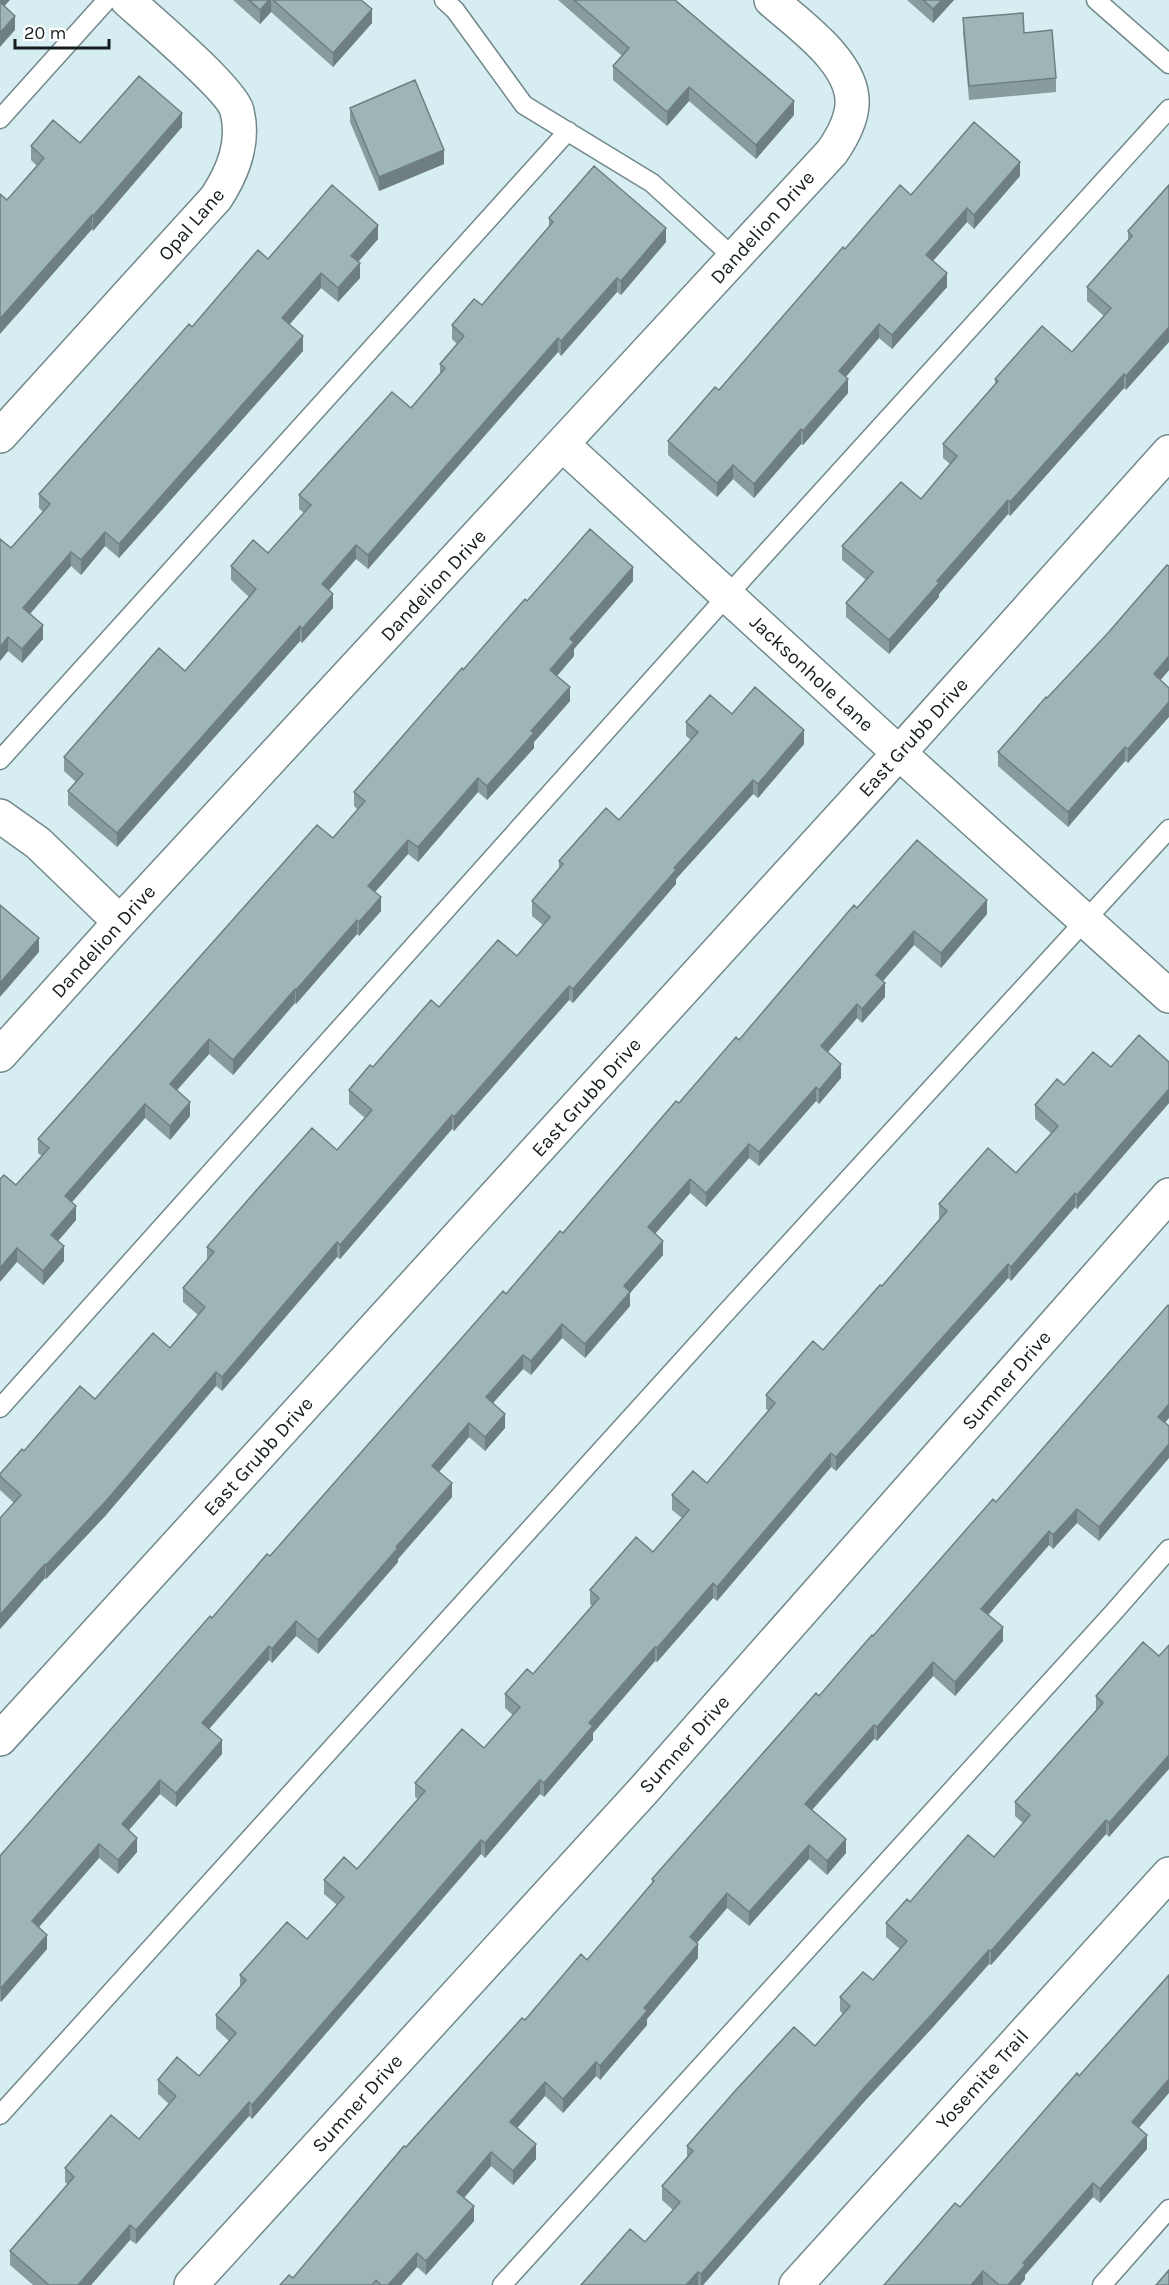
<svg xmlns="http://www.w3.org/2000/svg" width="1169" height="2285" viewBox="0 0 1169 2285" font-family="Karla,sans-serif">
  <style>
    .lines { fill: none; stroke-linecap: round; stroke-linejoin: round }
    .lane-casing { stroke: #72888a; stroke-width: 21 }
    .street-casing { stroke: #72888a; stroke-width: 36 }
    .lane { stroke: #fff; stroke-width: 18 }
    .street { stroke: #fff; stroke-width: 33 }
    .wall { fill: #889c9e }
    .shaded-wall { fill: #6f7f81 }
    .building { fill: #9eb5b8; stroke: #6f7f81; stroke-width: 1.5 }
    .labels { text-anchor: middle; stroke-width: 4.5; stroke-linejoin: round; paint-order: stroke }
    .street-label { font-size: 20px; fill: #151d1e; stroke: #fff }
  </style>
  <rect width="100%" height="100%" fill="#d6eef1"/>
  <g class="lines">
    <!-- lane casing -->
    <g class="lane-casing">
      <path id="lane" d="M444,0l11,10 69,95 128,78 82,75
        M1096,0l73,64
        M0,119l107,-119
        M0,760l568,-629
        M0,1408l727,-812 442,-487
        M0,2115l721,-797 448,-489
        M502,2285l611,-672 56,-64
        M1102,2285l67,-76"/>
    </g>
    <!-- street casing -->
    <g class="street-casing">
      <path id="street" d="M0,436l216,-238c17,-26 29,-55 21,-87 -5,-21 -89,-92 -110,-111
        M563,445l336,308 270,243
        M0,816l38,27 82,79
        M0,1055l120,-133 712,-770c9,-13 19,-31 20,-47 3,-42 -53,-80 -81,-105
        M0,1739l899,-986 270,-301
        M191,2285l451,-493 527,-597
        M796,2285l373,-411"/>
    </g>
    <!-- lane -->
    <use href="#lane" class="lane"/>
    <!-- street -->
    <use href="#street" class="street"/>
  </g>
  <!-- wall -->
  <path class="wall" d="M233,0h128l11,23 -39,44 -62,-55 -11,12z
    M558,0h117l119,115 -38,44 -67,-58 -22,25 -54,-46v-14l9,-10z
    M907,0h47l-21,23z
    M963,18l61,15 32,45v14l-87,8 -6,-68z
    M350,108l94,56 -65,27 -29,-69z
    M182,127l-89,104 -1,-2 -76,87 -9,-116 30,-34 -6,-6v-14l49,-3z
    M1020,176l-46,53 -7,-7 -34,39 14,26 -55,62 -13,-11 -34,39 3,16 -45,52 -2,-1 -47,54 -21,-19 -16,18 -49,-42v-14l51,-51 126,-141 66,-54z
    M1169,185l-43,205 -2,-2 -114,128 -2,-2 -69,80v3l-50,57 -43,-37v-14l20,-23 -24,-20v-14l79,-47 29,-35 -7,-6v-14l52,-60v-5l77,-27 32,-36 -17,-15v-14l41,-46v-10z
    M549,218l117,24 -45,53 -4,-3 -56,64 -3,-4 -190,217 -12,-10 -27,31 4,18 -31,35 -2,-2 -183,206 -49,-42v-14l8,-9 -12,-11v-14l121,-86 64,-74 -18,-17v-14l37,-13 36,-40 -5,-4v-14l112,-87 29,-33v-11l17,-20 -5,-5v-14l30,-20 67,-77z
    M378,239l-20,23 2,16 -22,24 -17,-14 -32,37 14,26 -184,207 -14,-12 -24,29 -10,-9 -41,48 13,25 -21,24 -14,-12 -8,10 11,-113 32,-36 -4,-4v-14l153,-167 76,-68z
    M633,581l-59,68v7l-17,20 13,25 -36,41v6l-47,52 -9,-8 -60,70 -10,-8 -33,38 6,19 -22,25 -2,-2 -61,70 -1,-1 -62,72 -24,-21 -32,36 13,26 -20,24 -25,-22 -73,84 4,18 -18,21 6,20 -21,24 -26,-23 -1,-77 26,-29 -4,-3v-14l295,-301 25,-28 -4,-4v-14l109,-122 64,-69z
    M1169,670l-9,10 -32,83 -3,-2 -57,66 -70,-61v-14l49,-54z
    M732,714l72,30 -46,54 -5,-4 -77,85v5l-103,119 -4,-3 -115,131 -2,-2 -112,130 -3,-2 -115,134 -6,-5 -110,129 -60,64 -1,-1 -45,51v-111l14,-15 -14,-13v-16l24,-23 71,-52 75,-51 28,-33 -15,-13v-14l24,-28v-13l130,-97 28,-32 -16,-14v-14l90,-83 78,-51 26,-31 -11,-9v-15l27,-32v-8l60,-41 72,-80 -5,-4v-14z
    M857,908l130,6 -46,54 -27,-23 -31,36 2,16 -23,26 -5,-5 -29,34 13,26 -22,26 -3,-3 -57,65 -10,-8 -43,49 -16,-14 -35,41 8,21 -33,38v13l-45,52 -23,-20 -31,37 -8,-6 -30,34 12,25 -20,23 -16,-14 -30,35 13,25 -54,62v3l-80,92 -22,-18 -24,27 -3,-3 -60,69 13,25 -46,53 -16,-13 -31,36 8,22 -19,22 -19,-16 -60,69 8,22 -46,53 -1,-1v-145l212,-238 58,-62 236,-262 57,-61 116,-130 60,-63z
    M1169,1062v41l-92,106 -2,-2 -64,74 -3,-3 -172,193 -5,-4 -114,134 -4,-3 -56,64 -2,-1 -62,72v7l-49,57 -4,-3 -55,64 -4,-4 -229,265 -3,-3 -113,128 -6,-4 -39,45h-58l-23,-20v-14l58,-66 -3,-3v-14l74,-29 30,-35 -11,-10v-14l41,-4 30,-35 -13,-12v-14l24,-28v-12l67,-36 30,-34 -13,-11v-14l33,-11 61,-70 -3,-2v-14l69,-35 29,-33 -8,-7v-14l28,-20 59,-68 -2,-2v-14l63,-38 29,-34 -10,-8v-15l35,-12 62,-72 -3,-2v-14l57,-45 59,-64 58,-67 -1,-1v-14l77,-31 36,-39 -17,-15v-14l29,-20 47,-18z
    M1165,1423l-66,118 -22,-18 -24,26 -4,-4 -61,70 15,26 -48,55 -22,-20 -56,65 -3,-2 -62,71 34,43 -19,22 -18,-16 -60,67 -22,-18 -30,35 1,15 -51,61v6l-47,55 -4,-4 -33,37 -18,-17 -28,32 19,31 -23,26 -22,-19 -27,32 10,23 -48,54 -9,-8 -16,18h-121l13,-7 113,-131 119,-127 62,-60 65,-76v-5l344,-377z
    M1143,1642l-34,195 -3,-3 -115,131 -2,-1 -56,63 -70,76 -160,182h-122l64,-43 28,-32 -11,-10v-14l25,-29v-11l128,-100 28,-32 -3,-3v-14l33,-17 27,-31 -14,-12v-14l24,-21 84,-45 29,-34 -8,-7v-14l81,-92v-14z
    M1139,2128l8,21 -47,54 -7,-6 -68,78v4l-5,6h-136l76,-78z"/>
  <!-- shaded-wall -->
  <path class="shaded-wall" d="M0,0h10l-10,11z
    M269,0h2v12l-11,12v-14z
    M942,0h12l-21,23v-14z
    M372,9v14l-39,44v-14z
    M15,16v14l-15,17v-14z
    M689,87v14l-22,25v-14z
    M794,101v14l-38,44v-14z
    M182,113v14l-89,104v-15z
    M444,150v14l-65,27v-14z
    M1020,162v14l-46,53v-14z
    M967,208v14l-41,47v-14z
    M92,215v14l-92,105v-15z
    M378,225v14l-27,31v-14z
    M666,228v14l-45,53v-14z
    M360,263v15l-22,24v-14z
    M321,273v15l-39,45v-15z
    M947,273v14l-55,62v-14z
    M617,278v14l-56,64v-15z
    M879,324v14l-40,47v-14z
    M1169,327v15l-43,48v-14z
    M303,336v15l-184,207v-14z
    M558,338v14l-190,217v-14z
    M1124,374v14l-114,128v-14z
    M848,379v14l-45,52v-14z
    M801,429v15l-47,54v-14z
    M733,465v14l-16,18v-14z
    M1008,500v14l-69,80v3l-50,57v-14l48,-59z
    M105,532v14l-24,29v-15z
    M356,545v14l-34,39v-14z
    M71,552v14l-48,56v-14z
    M633,567v14l-59,68v7l-24,28v-14l20,-31z
    M333,594v14l-31,35v-14z
    M43,625v14l-21,24v-14z
    M300,626v15l-183,206v-14z
    M8,637v14l-8,10v-14z
    M1169,656v14l-15,18v-14z
    M570,687v14l-36,41v6l-47,52v-14l44,-55z
    M1169,702v15l-41,46v-14z
    M804,730v14l-46,54v-14z
    M1125,747v14l-57,66v-15z
    M478,778v14l-60,70v-15z
    M753,780v14l-77,85v5l-103,119v-14l101,-121z
    M408,840v14l-40,46v-14z
    M381,897v14l-22,25v-14z
    M987,900v14l-46,54v-15z
    M357,920v14l-61,70v-14z
    M914,931v14l-38,44v-14z
    M39,938v14l-39,45v-14z
    M885,983v14l-23,26v-14z
    M569,986v14l-115,131v-14z
    M295,989v14l-62,72v-15z
    M857,1004v14l-36,42v-14z
    M209,1039v15l-39,44v-14z
    M841,1064v14l-22,26v-14z
    M816,1087v14l-57,65v-14z
    M1169,1089v14l-92,106v-14z
    M190,1102v14l-20,24v-14z
    M145,1104v14l-80,92v-14z
    M452,1115v14l-112,130v-14z
    M749,1144v14l-43,49v-14z
    M690,1179v14l-42,49v-15z
    M1075,1193v14l-64,74v-14z
    M76,1206v14l-25,29v-14z
    M663,1241v14l-33,38v13l-45,52v-14l39,-58z
    M337,1242v15l-115,134v-14z
    M64,1246v15l-21,24v-14z
    M17,1248v14l-17,20v-14z
    M1008,1264v14l-172,193v-14z
    M562,1324v14l-31,37v-14z
    M523,1355v14l-37,42v-14z
    M216,1372v14l-110,129 -60,64v-14z
    M1169,1404v14l-11,13v-14z
    M505,1414v14l-20,23v-14z
    M469,1423v14l-37,43v-14z
    M1169,1444v14l-70,83v-14z
    M831,1453v14l-114,134v-14z
    M452,1483v14l-54,62v3l-80,92v-14l78,-93z
    M1077,1509v14l-24,26v-14z
    M1049,1531v14l-68,78v-14z
    M45,1564v14l-45,51v-14z
    M713,1583v15l-56,64v-14z
    M296,1621v15l-24,27v-14z
    M1003,1627v14l-48,55v-14z
    M269,1646v14l-67,77v-14z
    M655,1647v14l-62,72v7l-49,57v-14l45,-60z
    M933,1662v14l-56,65v-14z
    M874,1725v14l-69,79v-14z
    M222,1740v14l-46,53v-14z
    M1169,1755v14l-60,68v-14z
    M160,1780v14l-38,44v-14z
    M540,1780v14l-55,64v-15z
    M1106,1820v14l-115,131v-14z
    M137,1838v14l-19,22v-14z
    M846,1839v14l-19,22v-14z
    M481,1840v14l-229,265v-14z
    M99,1844v14l-67,77v-14z
    M809,1845v14l-60,67v-14z
    M727,1893v15l-37,43v-14z
    M47,1935v14l-46,53v-14z
    M698,1944v14l-51,61v6l-47,55v-14l44,-58z
    M989,1950v14l-56,63 -70,76 -160,182h-2v-11l162,-185z
    M596,2062v14l-33,37v-14z
    M1169,2079v14l-37,43v-14z
    M545,2082v14l-35,40v-14z
    M249,2102v14l-113,128v-14z
    M1147,2135v14l-47,54v-14z
    M536,2144v15l-23,26v-14z
    M491,2152v14l-34,40v-14z
    M1093,2183v14l-68,78v4l-5,6h-12l15,-22z
    M474,2206v15l-48,54v-14z
    M130,2225v15l-39,45h-13z
    M417,2253v14l-16,18h-13z
    M983,2271v14h-12z
    M698,2272v13h-12z"/>
  <!-- building -->
  <path class="building" d="M249,0h20l-9,10z
    M273,0h88l11,9 -39,44z
    M574,0h101l119,101 -38,44 -67,-58 -22,25 -54,-46 16,-18z
    M923,0h19l-9,9z
    M0,2l15,14 -15,17z
    M1023,13l1,20 28,-3 4,48 -87,8 -6,-68z
    M139,76l43,37 -89,103 -1,-1 -92,104v-125l7,6 37,-42 -13,-12 22,-26 27,23z
    M415,80l29,70 -65,27 -29,-69z
    M974,122l46,40 -46,53 -7,-7 -41,47 21,18 -55,62 -13,-11 -40,47 9,8 -45,52 -2,-2 -47,55 -21,-19 -16,18 -49,-42 47,-54 4,3 124,-143 2,2 55,-64 11,10z
    M594,166l72,62 -45,53 -4,-3 -56,63 -3,-3 -190,217 -12,-10 -34,39 11,10 -31,35 -2,-3 -183,207 -49,-42 15,-17 -19,-17 95,-109 26,23 71,-82 -25,-23 22,-26 15,13 43,-48 -12,-10 93,-103 19,16 34,-40 -5,-4 24,-28 -12,-11 22,-26 8,6 71,-83 -4,-4z
    M332,185l46,40 -27,31 9,7 -22,25 -17,-15 -39,45 21,18 -184,208 -14,-12 -24,28 -10,-8 -48,56 20,17 -21,24 -14,-12 -8,10v-108l11,9 39,-44 -11,-10 150,-170 3,3 66,-77 10,9z
    M1169,185v142l-43,49 -2,-2 -114,128 -2,-2 -71,81 2,2 -50,57 -43,-37 27,-31 -31,-26 59,-64 20,17 36,-43 -14,-12 55,-63 -3,-2 47,-53 30,26 39,-44 -24,-21 45,-51 -4,-5z
    M590,529l43,38 -63,72 4,3 -24,28 20,17 -39,44 3,2 -47,53 -9,-8 -60,69 -10,-7 -40,46 13,11 -22,25 -2,-2 -61,70 -1,-1 -62,71 -24,-21 -39,45 20,18 -20,24 -25,-22 -80,92 11,10 -25,29 13,11 -21,25 -26,-23 -17,20v-89l4,-4 12,10 33,-37 -11,-9 279,-314 16,13 32,-37 -11,-9 108,-124 1,2 62,-71 2,2z
    M1167,565l2,1v90l-15,18 15,14v14l-41,47 -3,-2 -57,65 -70,-60 48,-55 1,1 61,-65z
    M755,687l49,43 -46,54 -5,-4 -79,88 2,2 -103,119 -4,-3 -115,131 -2,-2 -112,130 -3,-3 -115,135 -6,-5 -110,129 -60,64 -1,-1 -45,51v-97l21,-23 -21,-19v-2l22,-25 2,2 56,-65 15,13 58,-66 17,15 35,-41 -22,-19 31,-36 -7,-5 47,-54 58,-65 25,22 35,-40 -23,-20 21,-25 3,2 58,-67 8,7 59,-67 19,16 33,-39 -18,-16 31,-37 -4,-3 47,-53 13,12 79,-88 -12,-10 24,-27 22,19z
    M917,840l70,60 -46,53 -27,-22 -38,44 9,8 -23,26 -5,-5 -36,42 20,18 -22,26 -3,-3 -57,65 -10,-8 -43,49 -16,-14 -42,48 15,14 -39,45 6,6 -45,52 -23,-20 -31,37 -8,-6 -37,42 19,17 -20,23 -16,-14 -37,43 20,17 -56,64 2,1 -80,92 -22,-19 -24,28 -3,-3 -67,77 20,17 -46,53 -16,-13 -38,44 15,14 -19,22 -19,-16 -67,77 15,14 -46,53 -1,-1v-131l210,-240 2,2 55,-64 3,2 233,-265 3,3 54,-63 3,2 113,-132 3,2 57,-66 3,3 115,-135 3,3z
    M0,905l39,33 -39,45z
    M1139,1035l30,27v27l-92,106 -2,-2 -64,74 -3,-3 -172,193 -5,-4 -114,134 -4,-4 -56,65 -2,-1 -66,76 4,3 -49,57 -4,-3 -55,63 -4,-3 -229,265 -3,-3 -113,128 -6,-5 -52,60h-29l-39,-34 64,-74 -9,-9 46,-53 28,24 37,-43 -18,-16 19,-23 22,19 37,-43 -20,-18 30,-35 -6,-5 47,-53 20,17 37,-42 -20,-17 20,-23 13,12 68,-78 -10,-8 47,-54 22,19 36,-41 -15,-13 22,-25 6,5 66,-76 -9,-8 46,-53 17,15 36,-42 -17,-15 21,-24 14,12 68,-80 -9,-8 47,-54 10,9 57,-65 2,1 65,-75 -8,-7 49,-56 28,25 42,-47 -23,-21 22,-26 7,6 29,-33 18,15z
    M1168,1305l1,1v98l-11,13 11,9v18l-70,83 -22,-18 -24,26 -4,-4 -68,78 22,18 -48,55 -22,-20 -56,65 -3,-2 -69,79 41,35 -19,22 -18,-16 -60,67 -22,-19 -37,44 8,7 -54,64 3,3 -47,55 -4,-4 -33,37 -18,-17 -35,40 26,22 -23,27 -22,-19 -34,40 17,14 -48,55 -9,-8 -29,32h-7l-5,-5 -4,5h-92l9,-10 4,3 111,-132 2,1 116,-129 3,2 56,-66 6,6 67,-79 -2,-2 164,-186 3,3 53,-61 1,1 120,-137 3,3z
    M1143,1642l16,14 10,-11v110l-60,68 -3,-3 -115,131 -2,-1 -56,63 -70,76 -162,185 -3,-2 -12,13h-105l49,-56 15,13 35,-40 -18,-16 31,-35 -6,-5 48,-55 59,-64 21,19 35,-40 -10,-9 23,-25 10,8 34,-39 -21,-18 21,-24 3,3 58,-67 26,22 36,-42 -15,-13 88,-99 -7,-7z
    M1169,1975v104l-37,43 15,13 -47,54 -7,-6 -70,80 2,2 -17,20h-9l-16,-14 -12,14h-87l71,-82 5,4 117,-134 2,3z
    M1169,2270v15h-13z"/>
  <g class="labels">
    <!-- street labels -->
    <g class="street-label">
      <text transform="translate(191 224) rotate(-49)" y="7">Opal Lane</text>
      <text transform="translate(762 227) rotate(-48)" y="7">Dandelion Drive</text>
      <text transform="translate(433 585) rotate(-47)" y="7">Dandelion Drive</text>
      <text transform="translate(812 673) rotate(43)" y="7">Jacksonhole Lane</text>
      <text transform="translate(913 737) rotate(-48)" y="7">East Grubb Drive</text>
      <text transform="translate(103 941) rotate(-48)" y="7">Dandelion Drive</text>
      <text transform="translate(586 1097) rotate(-48)" y="7">East Grubb Drive</text>
      <text transform="translate(1006 1380) rotate(-49)" y="7">Sumner Drive</text>
      <text transform="translate(258 1456) rotate(-48)" y="7">East Grubb Drive</text>
      <text transform="translate(684 1744) rotate(-48)" y="7">Sumner Drive</text>
      <text transform="translate(982 2079) rotate(-48)" y="7">Yosemite Trail</text>
      <text transform="translate(357 2103) rotate(-48)" y="7">Sumner Drive</text>
    </g>
  </g>
  <!-- scale -->
  <path d="M15 39v9h94v-9" fill="none" stroke="#151d1e" stroke-width="3"/>
  <text x="24" y="39" font-size="18" fill="#151d1e" stroke="#ffffff" stroke-width="4.5" paint-order="stroke">20 m</text>
</svg>
